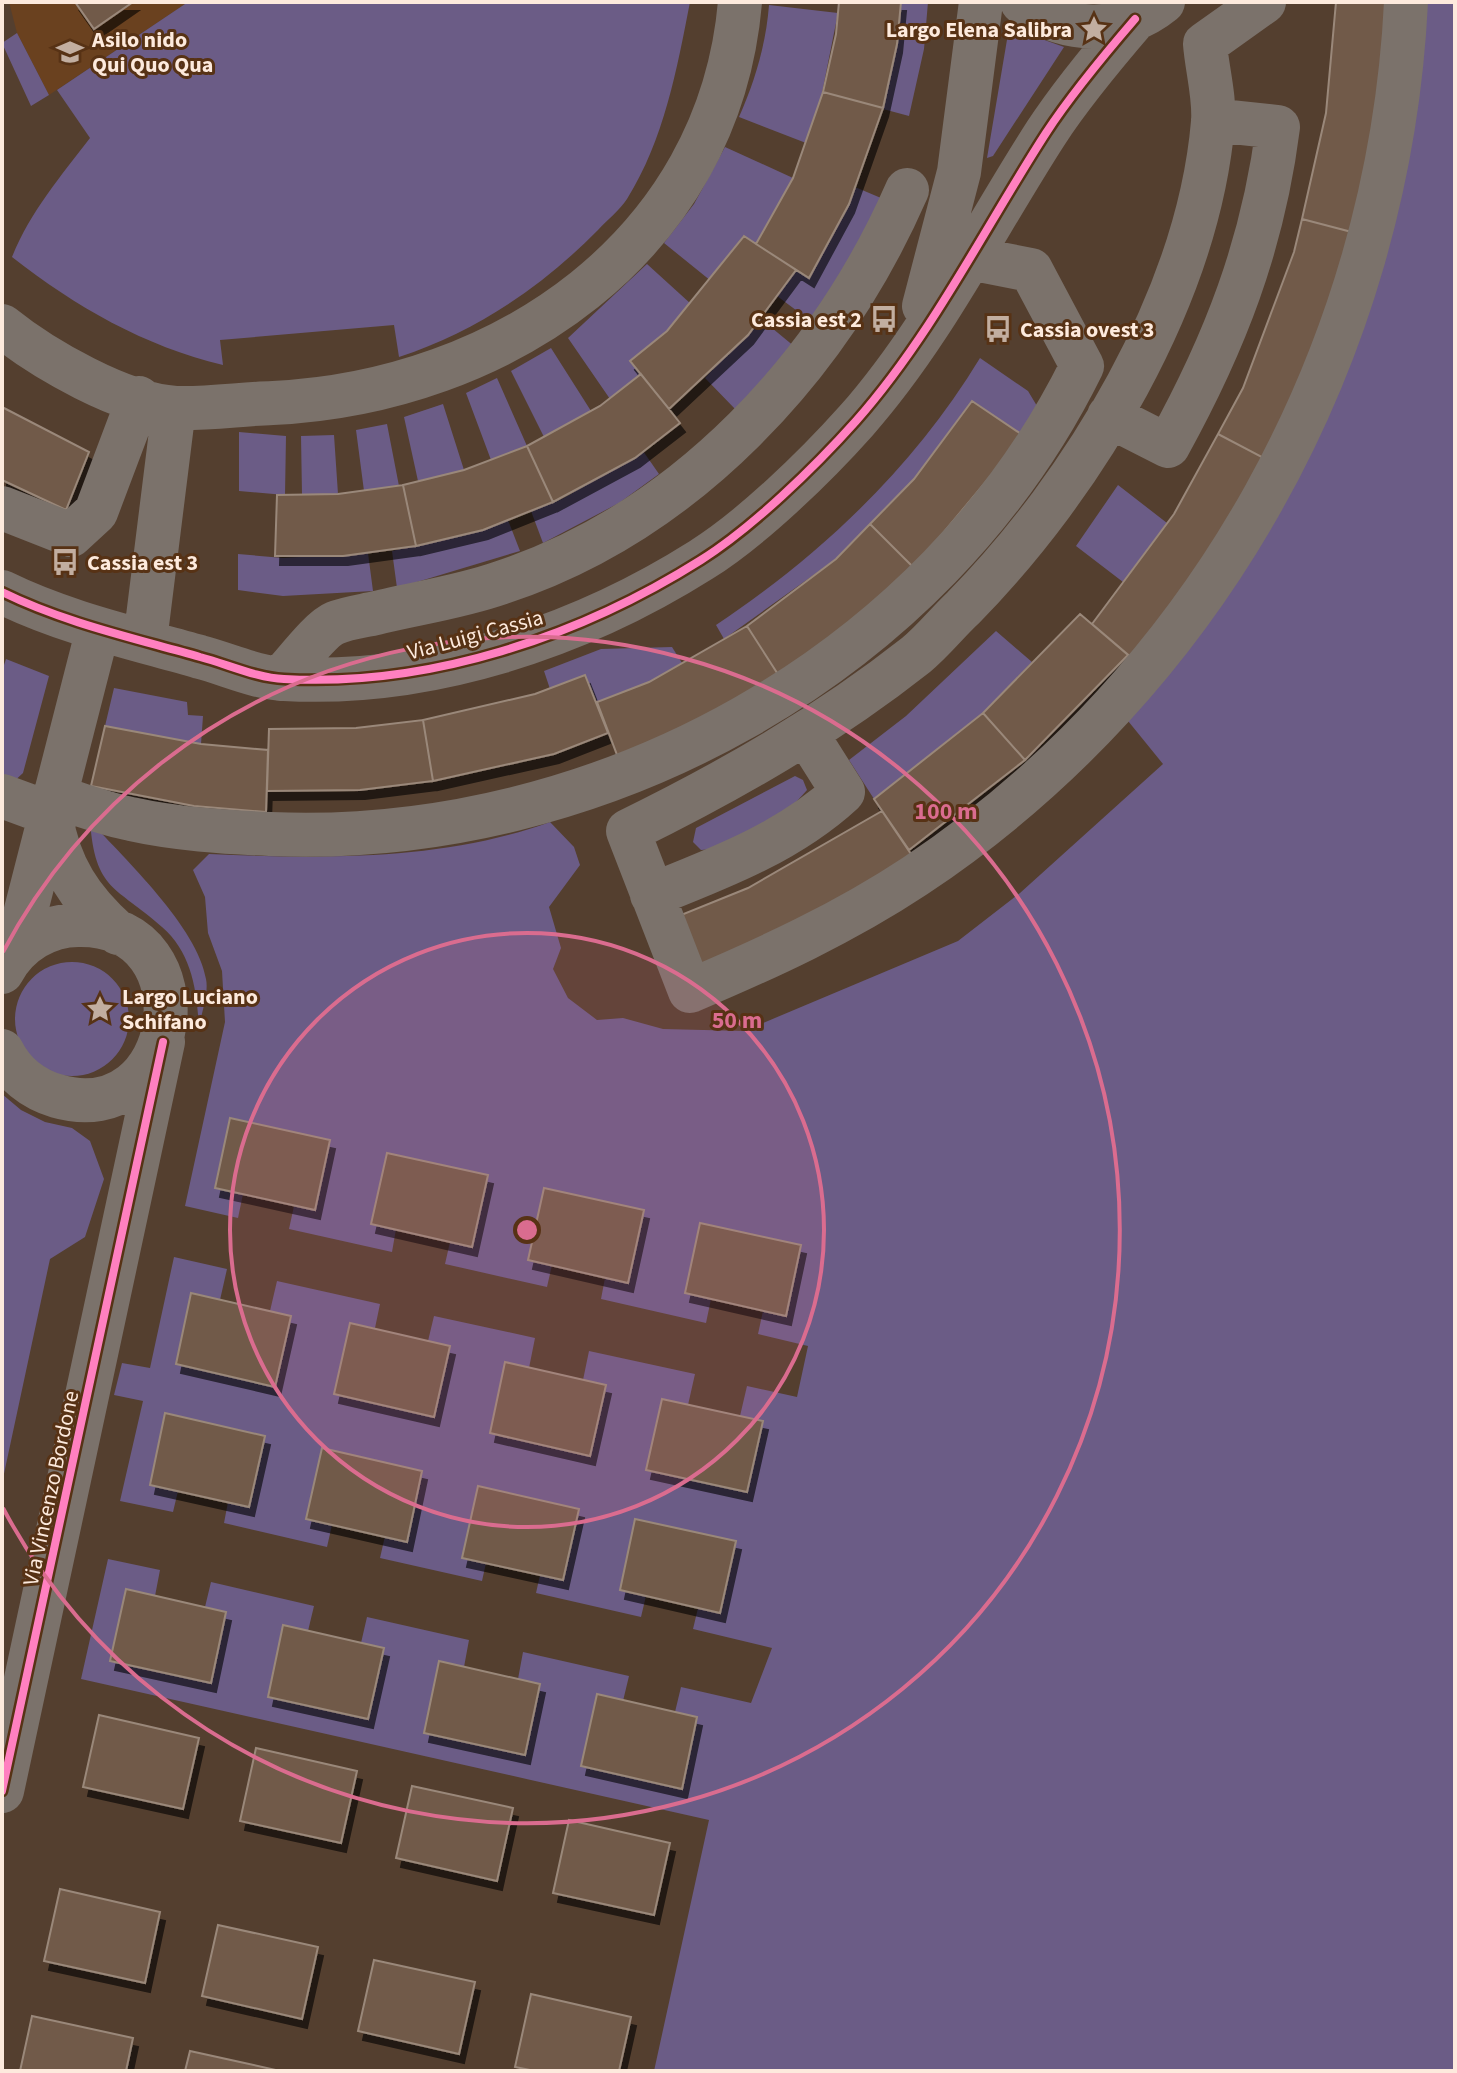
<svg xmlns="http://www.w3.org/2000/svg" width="1457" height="2073" viewBox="0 0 1457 2073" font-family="'Source Sans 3',sans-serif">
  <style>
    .built { fill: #6a411f }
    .green { fill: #6b5c86 }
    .building { fill: #715a49; stroke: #9a887a; stroke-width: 2; filter: url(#shadow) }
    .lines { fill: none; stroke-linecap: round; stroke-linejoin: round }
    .minor { stroke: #7b726b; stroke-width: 44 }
    .cycleway-casing { stroke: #573215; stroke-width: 13 }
    .cycleway { stroke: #ff80c0; stroke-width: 8 }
    .ring { fill: none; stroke: #da6c8f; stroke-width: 4 }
    .labels { text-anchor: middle; stroke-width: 6; stroke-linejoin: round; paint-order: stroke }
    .poi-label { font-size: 22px; font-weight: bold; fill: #fdeadd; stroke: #573215; text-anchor: start }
    .street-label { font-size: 22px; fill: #fdeadd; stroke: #573215 }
    .centre { fill: #da6c8f; stroke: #573215; stroke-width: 4 }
    .ring-label { font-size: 24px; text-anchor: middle; font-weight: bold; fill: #da6c8f; stroke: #573215; stroke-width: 6; stroke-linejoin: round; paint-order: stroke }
  </style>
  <defs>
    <filter id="shadow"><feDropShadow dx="5" dy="9" stdDeviation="0" flood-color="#0009"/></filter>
  </defs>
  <rect width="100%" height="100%" fill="#543f2f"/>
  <!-- built -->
  <path class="built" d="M9,2h179l-139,93 -32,-62z"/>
  <!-- green -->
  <path class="green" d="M188,2h502c-13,67 -26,138 -63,197 -7,11 -20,21 -29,31 -56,57 -123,102 -199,127l-5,-32 -174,15 3,25c-79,-19 -147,-58 -211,-108 18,-45 49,-81 78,-119l-33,-48z
    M901,2h27l-4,47 -15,67 -26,-7 14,-65z
    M1418,2h37v2069h-801l55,-251 -628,-141 27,-120 52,11 -5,26 55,87 16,-70 -21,-6 6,-25 103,24 -6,25 -25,-5 -15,71 100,22 16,-70 -23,-6 6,-26 102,23 -5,27 -25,-5 -15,71 101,22 15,-71 -22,-5 5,-27 106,24 -6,25 -26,-6 -16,71 101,22 15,-70 -22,-6 6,-25 70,16 21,-55 -79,-19 5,-21 23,4 15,-70 -100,-23 -16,71 26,6 -5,21 -105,-24 4,-18 23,5 16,-71 -101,-23 -15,71 23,6 -4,18 -102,-23 5,-22 22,5 15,-70 -99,-23 -17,71 26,6 -5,22 -103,-24 4,-21 21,5 16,-71 -100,-22 -15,70 28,7 -5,21 -53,-11 23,-100 -29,-6 8,-32 28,5 24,-111 53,12 -7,31 -29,-7 -15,71 99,23 16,-71 -21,-5 7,-30 103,23 -5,24 -25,-5 -15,71 99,23 16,-71 -22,-5 6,-25 101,22 -6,30 -24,-5 -15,70 100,23 16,-70 -23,-6 6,-29 106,23 -7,31 -26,-6 -16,71 100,22 -6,-76 7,-30 50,11 11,-51 -50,-12 5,-23 23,5 15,-70 -116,47 26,6 -5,24 -105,-24 4,-21 23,4 16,-72 -100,-22 -16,72 24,5 -5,22 -102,-23 5,-22 37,-67 -100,-22 -16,71 25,5 -4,23 -103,-23 5,-23 21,4 15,-70 -99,-22 -16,70 28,6 -5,24 -53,-12 40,-184 -3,-51 -14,-38 -3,-36 -12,-27 16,-16c113,5 234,7 341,-32l24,25 6,18 -31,42 12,41 -8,21 15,29 29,22 26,-2 40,11 81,2 214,-90 62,-48 143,-129 -39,-48z
    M769,5l69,8 -19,95 -13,35 -67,-26c16,-36 27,-73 30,-112z
    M1010,22l29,16 25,9 -71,109 -6,2z
    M17,33l32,62 -18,11 -29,-63z
    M725,147l68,31 -37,66 -13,-8 -32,45 -47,-38 30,-39z
    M855,187l26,11 -7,21 -62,103 -35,-26 19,-26 13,7z
    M647,264l44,40 -24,27 -36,29 10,14 -31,25 -42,-61z
    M760,318l35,29 -58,64 -32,-33z
    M551,348l40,63 -47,26 -33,-66z
    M980,358l48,33 9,15 -13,30 -110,43 -78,80 -112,80 -8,-14c105,-70 198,-158 264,-267z
    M497,378l30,68 -36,14 -25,-67z
    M443,404l21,66 -46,11 -14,-64z
    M387,424l12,62 -35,5 -8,-61z
    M239,432l47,4 -1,59 -46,-4z
    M334,435l4,59 -36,1 -1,-59z
    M643,451l16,23 -40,29 -76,40 -12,-32 31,-12z
    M1118,485l49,38 -44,59 -47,-36z
    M508,520l12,31 -123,37 -5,-37 91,-21z
    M368,553l5,38 -90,5 -45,-6v-36l45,4z
    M996,631l36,31 -55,57 -103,80 -25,-39 57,-44z
    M672,647l10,16 -33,19 -52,20 -12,-27 -35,14 -6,-18 57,-22z
    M6,659l43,17 -26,97 -14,13 -7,-4v-111z
    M114,688l73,14 1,13 15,1 -2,28 -96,-18z
    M795,776l8,4 4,10c-24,29 -69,57 -106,60l-8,-8 3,-14z
    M90,821c35,38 108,107 116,158 3,14 -5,35 -7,49 -2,-37 -7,-75 -37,-101 -46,-41 -67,-36 -72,-106z
    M15 1019a57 57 0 1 1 114 0a57 57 0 1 1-114 0Z
    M2,1094l19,16 24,12 27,6 18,13 14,38 -19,58 -35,22 -48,224z"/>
  <!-- building -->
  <path class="building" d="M75,2h58l-39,27z
    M839,2h62l-4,42 -14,64 -60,-16 13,-58z
    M1336,2h62l-35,233 -61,-16 24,-106z
    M823,92l60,16 -34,96 -40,74 -53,-34 37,-66z
    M1302,219l61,16 -90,228 -55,-29 25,-46 51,-136z
    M744,236l52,34 -48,65 -79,74 -39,-48 37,-30z
    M641,374l39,49 -45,35 -82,44 -26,-56 73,-40z
    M972,401l52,35 -110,132 -44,-44 44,-45z
    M2,407l87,45 -23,58 -64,-30z
    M1218,434l55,29 -134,201 -47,-40 82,-110z
    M527,446l26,56 -70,28 -67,16 -13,-61 61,-15z
    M403,485l13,61 -73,10h-68l2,-61 61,-1z
    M870,524l44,44 -133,111 -34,-53 89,-67z
    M1080,614l48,41 -103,105 -42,-47z
    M747,626l34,53 -162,81 -22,-58 52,-20z
    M585,675l23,58 -54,21 -121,27 -10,-61 112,-26z
    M983,713l42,47 -116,90 -35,-51z
    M423,720l10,61 -73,9 -93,1 2,-62 87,-1z
    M105,726l96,18 67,6 -2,62 -72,-6 -103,-20z
    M882,811l35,52 -214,110 -22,-58 67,-27z
    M230,1118l100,22 -15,70 -100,-22z
    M387,1153l101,22 -16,72 -101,-23z
    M544,1188l100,22 -16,73 -100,-23z
    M700,1223l101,22 -15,71 -101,-23z
    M191,1293l100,23 -16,71 -99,-23z
    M350,1323l100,23 -16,71 -100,-23z
    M505,1362l101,23 -16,71 -100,-23z
    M662,1399l101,22 -16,71 -101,-22z
    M165,1413l100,23 -16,71 -99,-22z
    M322,1448l100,23 -15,71 -101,-23z
    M478,1486l101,23 -16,71 -101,-22z
    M635,1519l101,22 -16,72 -100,-23z
    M126,1589l100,23 -15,71 -101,-22z
    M283,1625l101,23 -16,71 -100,-22z
    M439,1661l101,23 -15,71 -101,-22z
    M597,1694l100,23 -15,72 -101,-23z
    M99,1715l100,23 -16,71 -100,-22z
    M256,1748l101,23 -16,72 -101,-22z
    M412,1786l101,22 -16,73 -101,-23z
    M569,1820l101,23 -16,72 -101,-22z
    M60,1889l100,23 -15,71 -101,-22z
    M218,1925l100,22 -16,72 -100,-23z
    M374,1960l101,22 -16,72 -101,-23z
    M531,1994l100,23 -12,54h-84l-20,-4z
    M32,2016l101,22 -7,33h-106z
    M190,2051l50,11 40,9h-95z"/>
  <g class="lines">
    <!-- minor -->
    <path class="minor" d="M1022,2c42,31 99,34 141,0
      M1264,2l-59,42c2,25 10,53 8,78 -15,175 -129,363 -250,486 -16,15 -30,33 -47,47 -90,71 -186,126 -288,176l62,160c78,-33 154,-68 225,-115 293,-195 474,-524 491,-874
      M924,306l35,-134 22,-170
      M2,326c41,33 121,79 174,82 32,1 65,-4 97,-5 229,-11 446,-157 467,-401
      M1109,416l59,30c57,-103 95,-201 110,-319l-65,-7
      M2,508l69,27 25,-23 43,-114
      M2,592c63,31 132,46 198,65 27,7 57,21 84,22 145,8 295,-42 417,-119 51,-32 114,-93 155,-139 76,-86 128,-192 190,-288 26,-40 58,-78 89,-114
      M145,641l29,-233
      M280,679c13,-13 40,-50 55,-56 12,-5 28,-7 41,-10 41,-10 84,-16 124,-30 186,-61 330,-217 407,-393
      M2,796l49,18
      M55,797c25,7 50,17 76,22 45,10 93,13 139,15 329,14 665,-169 812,-468l-51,-96 -62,-12
      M51,817c8,50 30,83 67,116
      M652,895c68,-27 137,-53 191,-103l-36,-57
      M15,953l83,-324
      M2,972c15,-29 46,-48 79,-47 130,0 101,207 -24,171 -24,-7 -44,-23 -55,-45
      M2,1791l161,-749"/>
    <!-- cycleway casing -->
    <g class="cycleway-casing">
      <path id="cycleway" d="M2,592c63,31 132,46 198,65 27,7 57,21 84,22 145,8 295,-42 417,-119 51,-32 114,-93 155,-139 76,-86 128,-192 190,-288 26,-40 58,-78 89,-114
        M2,1791l161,-749"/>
    </g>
    <!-- cycleway -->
    <use href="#cycleway" class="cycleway"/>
  </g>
  <!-- distance rings -->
  <circle cx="527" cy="1230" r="297" fill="#da6c8f" fill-opacity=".12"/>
  <g class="ring">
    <circle cx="527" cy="1230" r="297"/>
    <path d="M3 952A593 593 0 1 1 3 1508"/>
  </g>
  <!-- icons -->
  <defs>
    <g id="sight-bare" transform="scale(2.16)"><path d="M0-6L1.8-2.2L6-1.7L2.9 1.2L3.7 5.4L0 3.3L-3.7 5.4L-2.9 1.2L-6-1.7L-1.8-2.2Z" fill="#c2aea0" stroke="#573215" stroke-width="2.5" paint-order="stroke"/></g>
    <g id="school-bare" transform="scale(2.16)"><path d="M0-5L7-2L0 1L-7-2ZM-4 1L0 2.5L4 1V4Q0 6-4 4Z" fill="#c2aea0" stroke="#573215" stroke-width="2.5" paint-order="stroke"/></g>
    <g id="bus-bare" transform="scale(2.16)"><path d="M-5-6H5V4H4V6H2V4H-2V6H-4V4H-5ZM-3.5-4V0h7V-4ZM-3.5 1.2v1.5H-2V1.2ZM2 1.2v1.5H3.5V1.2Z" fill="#c2aea0" stroke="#573215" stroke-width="2.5" paint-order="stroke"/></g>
  </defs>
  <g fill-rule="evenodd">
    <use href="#sight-bare" x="1094" y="29"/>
    <use href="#school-bare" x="70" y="52"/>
    <use href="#bus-bare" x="884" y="319"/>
    <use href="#bus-bare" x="998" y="329"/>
    <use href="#bus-bare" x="65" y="562"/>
    <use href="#sight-bare" x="100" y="1009"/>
  </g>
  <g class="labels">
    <!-- poi labels -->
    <g class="poi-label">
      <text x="1072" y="37" text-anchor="end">Largo Elena Salibra</text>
      <text x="92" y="47">Asilo nido<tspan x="92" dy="25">Qui Quo Qua</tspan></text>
      <text x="862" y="327" text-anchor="end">Cassia est 2</text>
      <text x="1020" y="337">Cassia ovest 3</text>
      <text x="87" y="570">Cassia est 3</text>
      <text x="122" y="1004">Largo Luciano<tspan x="122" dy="25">Schifano</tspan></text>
    </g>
    <!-- street labels -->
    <g class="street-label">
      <text transform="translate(475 634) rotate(-15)" y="8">Via Luigi Cassia</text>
      <text transform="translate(50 1488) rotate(-78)" y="8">Via Vincenzo Bordone</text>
    </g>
  </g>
  <circle cx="527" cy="1230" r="12" class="centre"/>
  <g class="ring-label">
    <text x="946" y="819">100 m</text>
    <text x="737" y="1028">50 m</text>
  </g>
  <!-- border -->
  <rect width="1457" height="2073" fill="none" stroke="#fdeadd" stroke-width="8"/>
</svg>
